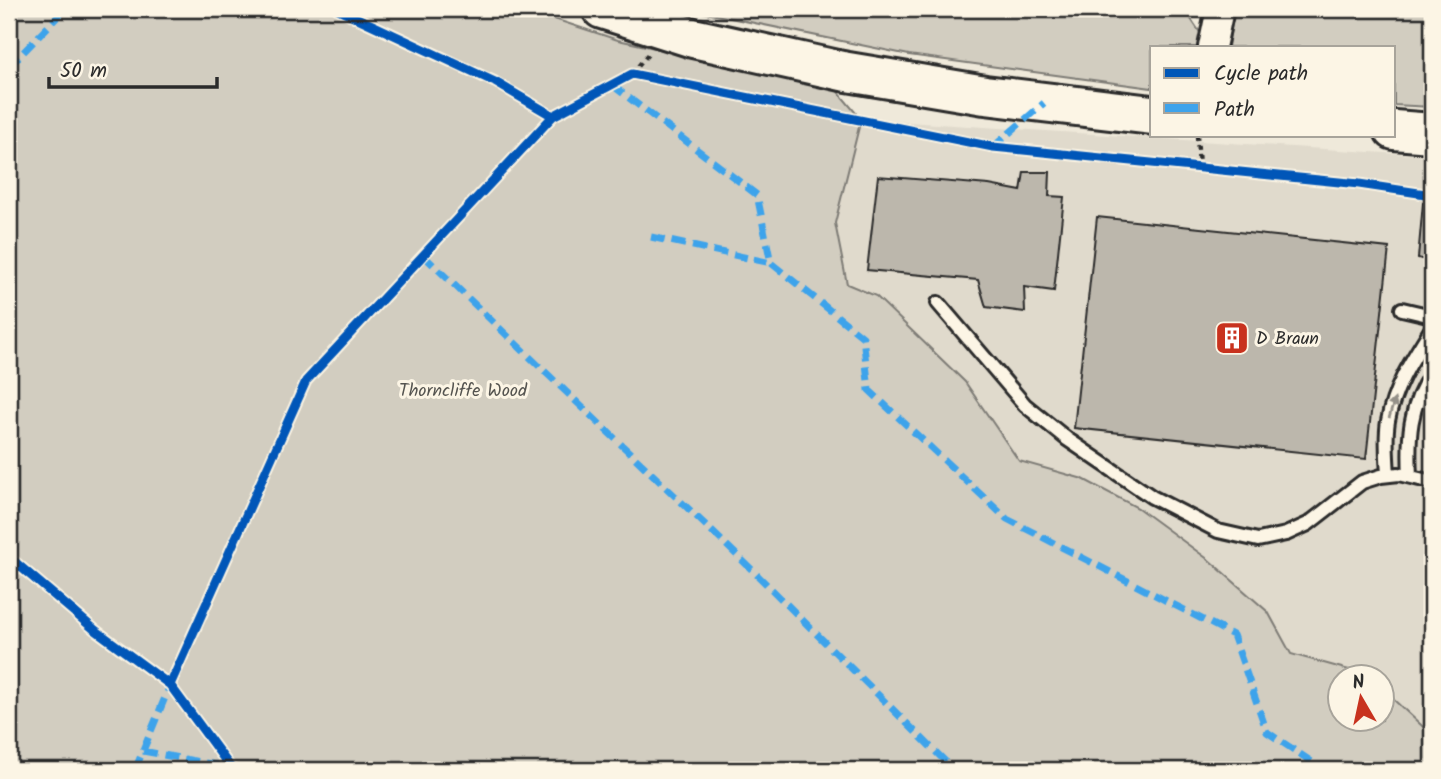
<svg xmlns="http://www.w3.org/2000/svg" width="1441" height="779" viewBox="0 0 1441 779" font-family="Kalam,sans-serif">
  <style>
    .built { fill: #e0dacc }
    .green { fill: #d2cdc0; stroke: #7e7c76; stroke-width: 2 }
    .building { fill: #bcb7ac; stroke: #2b2b2b; stroke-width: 2 }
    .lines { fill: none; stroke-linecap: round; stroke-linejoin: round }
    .lane-casing { stroke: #2b2b2b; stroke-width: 18 }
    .street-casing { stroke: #2b2b2b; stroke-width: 32 }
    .highway-casing { stroke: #2b2b2b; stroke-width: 44 }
    .path { stroke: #2b2b2b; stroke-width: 4.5; stroke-dasharray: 5 5; stroke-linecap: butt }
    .lane { stroke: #fcf5e5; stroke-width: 12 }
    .street { stroke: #fcf5e5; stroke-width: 26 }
    .highway { stroke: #fcf5e5; stroke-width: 38 }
    .quiet { stroke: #3ea3eb; stroke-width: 7; stroke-dasharray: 14 7; stroke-linecap: butt }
    .cycleway-casing { stroke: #fcf5e5; stroke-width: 13 }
    .cycleway { stroke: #0057b8; stroke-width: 9 }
    .oneway { fill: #949088 }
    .labels { text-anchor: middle; stroke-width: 6; stroke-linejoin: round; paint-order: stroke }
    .poi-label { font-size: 18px; fill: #2b2b2b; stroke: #fcf5e5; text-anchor: start }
    .park-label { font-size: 18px; fill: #555450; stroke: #fcf5e5 }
  </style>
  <rect width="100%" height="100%" fill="#efe9da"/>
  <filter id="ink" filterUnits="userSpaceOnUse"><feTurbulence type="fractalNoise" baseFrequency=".0143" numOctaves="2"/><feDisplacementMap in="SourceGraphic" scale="14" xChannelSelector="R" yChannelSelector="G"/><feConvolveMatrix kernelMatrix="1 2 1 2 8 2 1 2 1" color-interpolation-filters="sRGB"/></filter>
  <g filter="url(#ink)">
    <!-- built -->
    <path class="built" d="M861,119l571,37v579l-50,-46v-11l-13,-1 -78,-23 -23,-42 -59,-52 -71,-52 -55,-29 -64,-18 -54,-79 -89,-86 -29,-12 -12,-61z"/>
    <!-- green -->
    <path class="green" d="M9,9h515l94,31 216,47 27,32 -26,104 12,61 29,12 89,86 54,79 64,18 55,29 71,52 59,52 23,42 76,21 2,2 -29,1v42h42v-31l50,46v35h-1423z
      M687,9h507l-3,10 12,18 -3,10h-48v41l-243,-33z
      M1234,9h198v98l-38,-2v-58h-166z"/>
    <!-- building -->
    <path class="building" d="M1024,172h26l-1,24 15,1 -10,94 -30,-4 1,25 -39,-5 -8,-27 -111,-10 11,-94 111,9 32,6z
      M1423,203l9,2v57l-14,-4z
      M1097,217l292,31 -23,211 -292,-31z"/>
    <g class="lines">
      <!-- lane casing -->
      <g class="lane-casing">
        <path id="lane" d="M938,303l87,102 42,34 85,58 66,34 40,9 28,-6 22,-10 54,-42 19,-6 18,-2 33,8
          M1402,309l30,7
          M1388,475c-1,-18 -3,-37 0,-54 6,-35 26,-64 44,-93
          M1410,476c-2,-37 -1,-71 22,-103"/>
      </g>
      <!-- street casing -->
      <g class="street-casing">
        <path id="street" d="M1212,47l8,-38"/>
      </g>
      <!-- highway casing -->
      <g class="highway-casing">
        <path id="highway" d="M602,9l91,29 149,33 143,24 167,20
          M1394,130l38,3"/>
      </g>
      <!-- path -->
      <path class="path" d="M632,74l16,-20
        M1197,135l2,33"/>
      <!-- lane -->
      <use href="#lane" class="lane"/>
      <!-- street -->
      <use href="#street" class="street"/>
      <!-- highway -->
      <use href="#highway" class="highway"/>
      <!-- quiet -->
      <path class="quiet" d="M9,67l56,-58
        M612,85l145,110 14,68 92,74 6,53 138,129 226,116 34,97 57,38
        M993,147l51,-44
        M651,237l120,26
        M423,255l319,305 212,210
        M143,751l88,17
        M135,770l36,-87"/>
      <!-- cycleway casing -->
      <g class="cycleway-casing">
        <path id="cycleway" d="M338,9l157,73 58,34
          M9,557l85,72 76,56 61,83 4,2
          M170,685l136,-304 247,-265 79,-42 361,73 366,37 73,11"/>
      </g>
      <!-- cycleway -->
      <use href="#cycleway" class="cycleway"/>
    </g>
    <!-- one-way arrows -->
    <defs><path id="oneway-solid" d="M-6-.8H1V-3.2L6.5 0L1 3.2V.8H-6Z" transform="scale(1.75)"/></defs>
    <use class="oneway" href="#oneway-solid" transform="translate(1392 408) rotate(-74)"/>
  </g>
  <!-- icons -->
  <defs>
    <g id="building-square" transform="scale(1.75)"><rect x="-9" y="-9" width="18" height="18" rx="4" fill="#c8321e" stroke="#fcf5e5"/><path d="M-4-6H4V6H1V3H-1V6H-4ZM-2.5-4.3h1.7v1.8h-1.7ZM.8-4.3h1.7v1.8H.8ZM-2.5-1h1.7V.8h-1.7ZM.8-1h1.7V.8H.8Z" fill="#fff"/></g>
  </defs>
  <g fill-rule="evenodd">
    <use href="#building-square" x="1232" y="338"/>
  </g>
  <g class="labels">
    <!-- poi labels -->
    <g class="poi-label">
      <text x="1256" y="344">D Braun</text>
    </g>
    <!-- park labels -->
    <g class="park-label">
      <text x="463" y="396">Thorncliffe Wood</text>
    </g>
  </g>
  <!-- margin -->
  <rect width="1441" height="779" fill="none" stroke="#fcf5e5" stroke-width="35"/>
  <rect x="18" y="18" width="1406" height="744" fill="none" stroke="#2b2b2b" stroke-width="2.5" filter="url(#ink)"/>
  <!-- legend -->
  <rect x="1150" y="46" width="245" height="91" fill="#fcf5e5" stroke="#a8a49b" stroke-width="2"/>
  <rect x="1164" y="68" width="35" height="10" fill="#0057b8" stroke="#a8a49b" stroke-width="2"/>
  <text x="1214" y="80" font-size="21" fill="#2b2b2b">Cycle path</text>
  <rect x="1164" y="103" width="35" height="10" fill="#3ea3eb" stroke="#a8a49b" stroke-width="2"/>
  <text x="1214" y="116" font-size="21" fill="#2b2b2b">Path</text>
  <!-- north arrow -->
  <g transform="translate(1361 698) rotate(351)"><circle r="33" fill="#fcf5e5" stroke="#a8a49b" stroke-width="2"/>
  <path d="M0-5L12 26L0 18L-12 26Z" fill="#c8321e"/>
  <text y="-10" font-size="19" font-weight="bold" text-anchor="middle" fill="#2b2b2b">N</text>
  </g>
  <!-- scale -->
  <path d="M49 77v10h168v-10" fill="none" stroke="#2b2b2b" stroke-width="3.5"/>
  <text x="60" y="77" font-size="21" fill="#2b2b2b" stroke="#fcf5e5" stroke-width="5" paint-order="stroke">50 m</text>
</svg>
